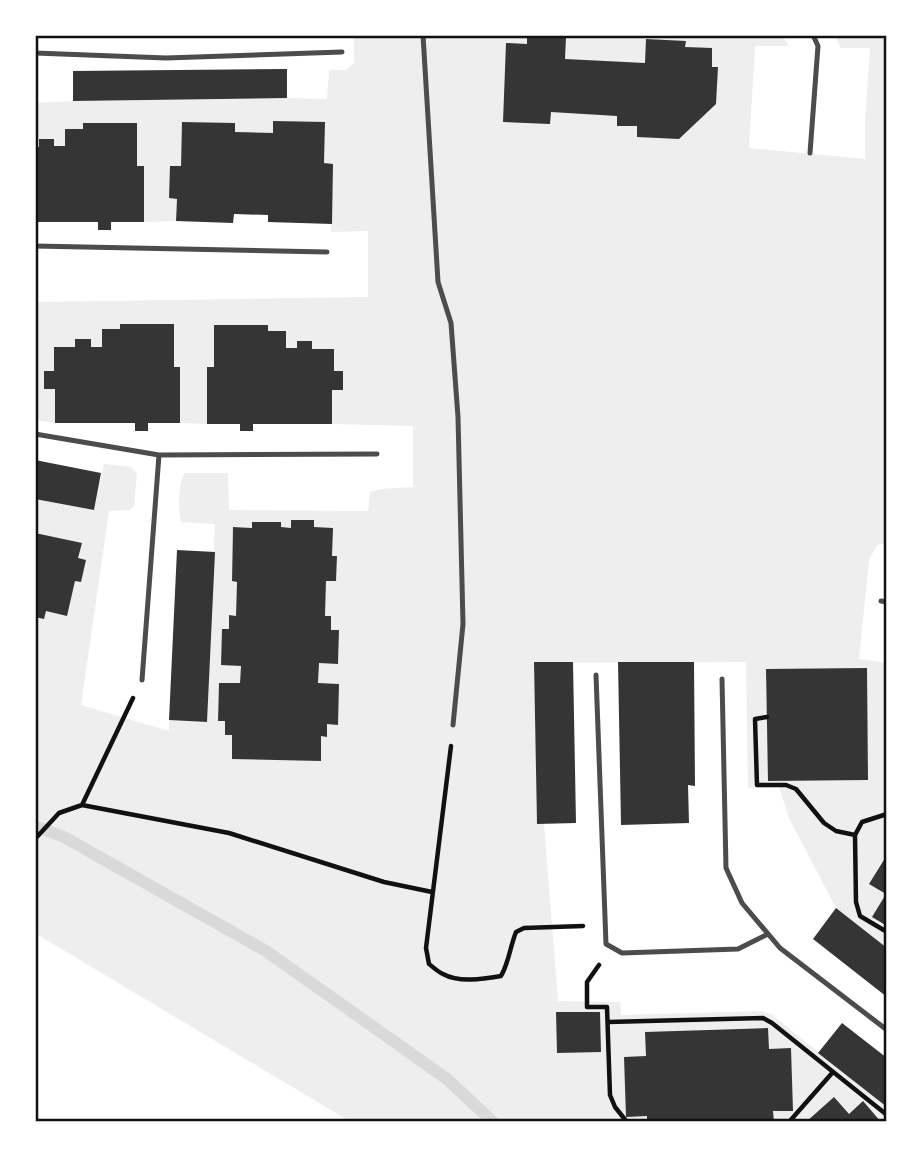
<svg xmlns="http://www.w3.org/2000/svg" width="922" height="1157" viewBox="0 0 922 1157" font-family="'Noto Sans',sans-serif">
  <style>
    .green { fill: #eee; fill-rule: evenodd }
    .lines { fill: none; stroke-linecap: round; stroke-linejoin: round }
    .stream { stroke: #d9d9d9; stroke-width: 12 }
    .building { fill: #353535 }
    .path { stroke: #111; stroke-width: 4.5 }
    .service { stroke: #4c4c4c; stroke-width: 5 }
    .neatline { fill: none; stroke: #111; stroke-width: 2.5 }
  </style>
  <rect width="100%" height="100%" fill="#fff"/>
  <!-- green -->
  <path class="green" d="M354,35h428l7,11h-34l-6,102 116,11v-38l5,-73h-29l-6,-13h52v508l-10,2 -8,15 -10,99 28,4v285l-51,-40 -47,-90 -10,-31 -31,1 -2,-126 -212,1 3,160 7,1 14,177 62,1 1,13 140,-4 10,3 116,93v15h-536l-313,-187 -3,7v-443l59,11 10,-46 27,3 6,6 -3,33 -4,4 -21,1 -28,194 88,26v-11l38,2 8,-198 -34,-2c-3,-12 -3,-39 4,-49h43l1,37 139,1 2,-19 12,-3 31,-2v-61l-81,-2v-34l11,-1v-17l-9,-1v-22h-22v-8h-15v7h-11v-17h-18l-1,-6h-53v42l-7,57 -27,-1v-56h-6l-54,-38 -18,1v17h-11v-8h-16v8l-21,24h-10v17l11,1v34l-20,-3v-118l333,-5v-66l-37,1 2,-68 -9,-1 1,-40 -52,-1v11l-38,-1v-9l-53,-1 -1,44h-11l-1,32 8,1 -1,22 -32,1v-56h-7v-43h-53l-1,6 -18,17h-11v-7h-15v8h-4v-44l38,-2 214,-3 40,1 2,-29h17l8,-7zM292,520h21l1,7 18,1v28l5,1 -1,24h-10l-1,35 6,1v13l8,1 -1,32h-19l-1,20 19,42 -10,-1v12h-6v24l-89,-1v-24h-7v-14h-7l1,-37 21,-1 1,-17 -20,-1 1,-36h7v-14l7,1 1,-34 -5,-1 1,-54 19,1 1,-6h27l1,5 10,1z"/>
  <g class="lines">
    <!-- stream -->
    <path class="stream" d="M35,826l29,11 202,114 181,128 46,43"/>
  </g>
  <!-- building -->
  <path class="building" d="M527,35l39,2 -1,22 80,4 1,-24 40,2 -1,6 27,1v19h6l-2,37 -37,35 -42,-2v-11h-20v-10l-66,-4 -1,12 -47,-2 3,-79 21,1z
    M287,69v29l-214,3v-30z
    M273,121l52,1 -1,41 9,1 -1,60 -64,-2v-7l-34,-1 -1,9 -57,-2 1,-22 -8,-1 1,-32h11l1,-44 53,1v9l38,1z
    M83,123h54v43h7v56h-33v8h-13v-8h-63v-75h4v-8h15v7h11v-17h18z
    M120,324h54v43h6v56h-32v8h-13v-8h-80v-34h-11v-18h10v-24h21v-8h16v8h11v-18h18z
    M214,325h54v6h18v17h11v-7h15v8h22v22h9v19h-11v34h-79v7h-13v-7h-33v-57h7z
    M35,460l66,13 -7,37 -59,-11z
    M291,520h23v7l19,1 -1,28h5l-1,25h-10l-1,35h6v14h8l-1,34 -19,-1 -1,20 21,1 -1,41 -11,-1v13l-6,-1v25l-89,-2v-24h-7v-14h-7l1,-38h21l1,-17 -20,-1 1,-36h7v-14l7,1 1,-34 -5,-1 1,-54 19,1v-6h29v5l10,1z
    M35,533l47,10 -4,15 8,2 -5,22 -6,-1 -8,35 -21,-5 -2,8 -9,-2z
    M177,550l38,2 -8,170 -38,-2z
    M534,662h39l3,161 -39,1z
    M618,662h76l1,124 -7,-1 1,38 -68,2z
    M867,668l1,112 -100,1 -2,-112z
    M887,855v71l-15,-9 14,-23 -17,-10z
    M836,908l51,40v49l-74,-58z
    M556,1012h44l1,40 -44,1z
    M842,1023l45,35v49l-69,-54z
    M768,1028l1,21 22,-1 2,63h-20l1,11h-127v-6l-21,1 -2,-60 22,-1 -1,-24z
    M834,1097l15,17 14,-13 18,21h-75z"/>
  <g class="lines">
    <!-- path -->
    <path class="path" d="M767,717l-12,2 2,66h29l10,4 28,34 12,8 19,4
      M451,746l-25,202 3,16c4,3 9,8 14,10 16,9 40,5 58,2 8,-14 9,-29 15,-44l8,-4 59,-2
      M82,805l51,-107
      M887,814l-25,8 -7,13 1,67 4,14 27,16
      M35,839l24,-26 23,-8 147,28 155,49 48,10
      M599,965l-12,17v25h20l3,88 5,12 12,15
      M608,1022l155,-4 9,5 115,92
      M789,1122l44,-50"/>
    <!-- service -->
    <path class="service" d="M423,35l15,247 13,41 7,94 5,207 -10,101
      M35,53l131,5 176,-6
      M810,153l8,-107 -5,-11
      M35,246l292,6
      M35,434l124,21 218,-1
      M881,601l6,1
      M596,675l10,269 16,9 116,-4 30,-15
      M722,679l4,189 16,35 38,45 107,82
      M142,680l17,-225"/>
  </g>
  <!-- border -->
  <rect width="922" height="1157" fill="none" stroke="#ffffff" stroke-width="74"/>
  <rect x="37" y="37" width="848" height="1083" class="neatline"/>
</svg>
